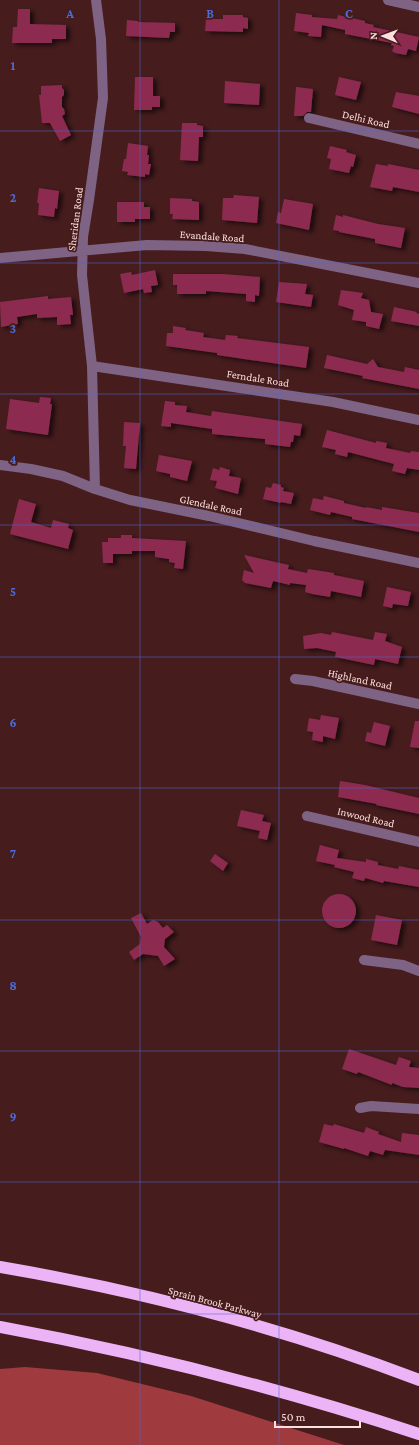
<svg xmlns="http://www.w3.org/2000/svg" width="419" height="1445" viewBox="0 0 419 1445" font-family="'Crimson Pro',serif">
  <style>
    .forest { fill: #9f3a3e }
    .building { fill: #8c2b4f; filter: url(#shadow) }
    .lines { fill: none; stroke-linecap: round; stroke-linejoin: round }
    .street { stroke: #7f6384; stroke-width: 10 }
    .highway { stroke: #ecb4f6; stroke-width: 12 }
    .grid { fill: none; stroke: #4a6bd9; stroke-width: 1; stroke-opacity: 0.55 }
    .labels { text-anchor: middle; stroke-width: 3.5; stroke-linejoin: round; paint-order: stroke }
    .street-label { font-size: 11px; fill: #fde0de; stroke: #461c1d }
    .grid-label { font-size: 13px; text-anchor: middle; font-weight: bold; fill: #4a6bd9; stroke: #461c1d; stroke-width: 3.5; stroke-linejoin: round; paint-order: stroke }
  </style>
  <defs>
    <filter id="shadow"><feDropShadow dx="4" dy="2.5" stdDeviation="2" flood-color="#0009"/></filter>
  </defs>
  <rect width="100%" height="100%" fill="#461c1d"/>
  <!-- forest -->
  <path class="forest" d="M25,1367l72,6 94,23 153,49h-344v-76z"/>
  <!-- building -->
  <path class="building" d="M18,9h12v15l36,1v14h-14v4h-40l1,-16h4z
    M296,13l16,2v2l25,2 1,-4 27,6v2l9,2 -1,2 46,10 -3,14 -8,-2 -2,6 -11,-2 -3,-2 2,-5 -3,-1 1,-2 -47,-9v-4l-23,-5 -1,12 -13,-1 1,-3 -15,-2z
    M223,15h20v2l5,1v11l-5,-1v4l-38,-1 1,-12h17z
    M127,20l11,1v1l37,1v9h-5l-1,6 -43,-2z
    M135,77h18v19h7v11h-8v3h-18z
    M339,77l22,5 -5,18 -21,-5z
    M225,81l35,3 -1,21 -35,-2z
    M62,85v3l2,2v5l-2,2v10l2,2 1,5 -3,2 9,19 -11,6 -10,-18h-8l-3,-28h2v-9z
    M296,87l17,2 -2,23h-4l-4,4h-9z
    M396,92l23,4v18l-27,-7z
    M182,123h15v2l6,1v11h-4l-1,24 -18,-1z
    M128,143l20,3 -1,9h2l-1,9h3l-2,11 -4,-1v3l-18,-2 1,-3 -6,-1 2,-12h2z
    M330,146l17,4 -1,2 10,3 -3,12 -2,-1 -2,7 -20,-4 2,-10 -4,-1z
    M376,164l12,2v-2l31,6v22l-26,-5 -1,4 -22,-4z
    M39,188l20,3 -2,18 -2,-1 -1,9 -16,-2 1,-12h-2z
    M234,195l25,2 -2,26 -35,-3 1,-22h10z
    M170,198l22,1v2l7,1v18l-27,-1 1,-5h-3z
    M284,199l29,5 -4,26 -33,-7 2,-11 3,1z
    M117,202h27v5h6v12h-15v3h-18z
    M336,215l7,2v-2l35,9 27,4 -4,20 -26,-5v-4l-36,-7v-1l-6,-1z
    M155,270l3,15 -7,1 1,6 -8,1 -1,-4 -19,4 -4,-19 11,-2 1,3z
    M173,274h50l37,3 -1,19 -4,-1v7l-9,-1v-7l-40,-3v3h-29v-9h-4z
    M279,282l28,2 -2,10 8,1 -2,12 -35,-5z
    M341,290l22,3 -2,5 8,2 2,12 12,2 -4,15 -13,-3v-4l-14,-2 2,-10 -16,-5z
    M48,296v3l23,-2 2,18h-3l1,9 -14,1v-8l-20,1v-4l-20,3 1,7 -17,3 -1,-25z
    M394,307l23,5 -1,1 3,1v12l-28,-5z
    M173,326l13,2 -1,2 19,3 -1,4 22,3 1,-5 12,1 -1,2 72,9 -3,21 -89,-13v-2l-51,-7 1,-13h6z
    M327,355l40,9 6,-5 5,8 26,5 1,-5 14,3v19l-57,-11 1,-2 -39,-8z
    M40,397l11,1 -1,6h2l-4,31 -42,-6 4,-30 29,4z
    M165,401l10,1v3l12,1 -1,6 25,4 1,-5 90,13 -2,12 -6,-1 -1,7h-2l-1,5 -25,-3v-5l-53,-5v-5l-41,-6v4l-10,-1z
    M124,422l16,1 -4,46 -12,-1 2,-22h-3z
    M327,430l49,13v-2l11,2 -1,5 24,5 1,-2 8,1v18l-12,-2 -2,6 -13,-3 2,-7 -46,-12 -1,5 -12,-3 1,-4 -14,-3z
    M159,455l33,6 -5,20 -17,-4v-3l-14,-3z
    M220,467l10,3 -1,6 12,2 -3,16 -23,-6 2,-7 -7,-1 3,-12 6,2z
    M273,483l8,2v2l3,1 -1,3 11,2 -3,11 -10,-2v1l-18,-4 3,-12 5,1z
    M324,496l20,5v2l22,5v-1l16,3v-3l37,6v19l-67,-13v-2l-21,-5 -1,3 -20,-5 3,-12 10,2z
    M19,499l17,5 -5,18 20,6 2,-8 16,4 -1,4 5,2 -5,19 -58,-15z
    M121,535h11v3l54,3 -3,28 -9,-1 1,-5 -6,-1v-3l-14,-2v-6h-23v3h-19v9h-10l-1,-21h6v-4h13z
    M244,555l45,10 -1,4 19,4 1,-4 26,4v2l30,6 -3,16 -30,-6 -1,6 -18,-3 -7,-2 1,-7 -16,-2v2l-17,-4 -2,7 -26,-5 -3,-3 2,-10 10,3z
    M387,587l24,5 -3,14 -15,-2 -1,4 -9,-2z
    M332,632l41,8 2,-8 12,2 -2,7 17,6 -4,17 -23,-5 -1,6 -39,-8 1,-5 -19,-4 -13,1 -1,-13 18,-3 10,2z
    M321,715l18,3 -4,21 -12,-3v6l-11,-2 1,-8 -6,-1 2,-13 11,2z
    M415,721h4v27l-9,-1z
    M374,722l16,4 -5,20 -20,-5 2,-9 4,1z
    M340,781l25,4 54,13v16l-43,-9 1,-1 -39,-7z
    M241,810l23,5 -2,6 9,2 -4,17 -9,-2 2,-7 -23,-5z
    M320,845l19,5 -2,8 29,4v-3l12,3v3l20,4 1,-3 20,4v17l-35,-6 -1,2 -18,-5 -1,3 -12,-3 2,-6 -20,-5 1,-2 -19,-4z
    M215,854l13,9 -5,8 -13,-10z
    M322 911a17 17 0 1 1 34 0a17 17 0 1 1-34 0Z
    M141,913l6,11 6,-4 5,2 5,6 4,-3 7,7 -9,7 -1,8 11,12 -11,7 -6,-10 -15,-2 -9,6 -5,-8 11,-8 1,-7 -10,-19z
    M376,915l26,5 -5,25 -26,-5z
    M349,1049l47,16 3,-8 12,4 -2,6 10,1v20l-16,-1 -11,-4v2l-34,-13 -1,2 -15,-5z
    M324,1124l9,2 1,-2 30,9 2,-6 13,5 -1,2 23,8 1,-9 17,2v20l-34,-5 -2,5 -13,-4 -2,5 -24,-8v1l-25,-7z"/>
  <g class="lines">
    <!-- street -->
    <path class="street" d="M388,0l31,7
      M309,118l110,26
      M0,258l147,-13 59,1 39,3 174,34
      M92,366l241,36 86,18
      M0,465l31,4 32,7 32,13 35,11 79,16 105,25 105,22
      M95,489l-3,-123 -10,-91 1,-38 6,-37 14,-102 -2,-59 -5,-39
      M295,679l18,2 106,23
      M307,816l112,26
      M364,960l39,5 16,6
      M360,1108l11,-2 48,3"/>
    <!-- highway -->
    <path class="highway" d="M0,1267c141,24 286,62 419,113
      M0,1327c142,26 282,62 419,107"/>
  </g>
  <!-- grid -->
  <path class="grid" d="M140,0v1445M279,0v1445M0,131h419M0,263h419M0,394h419M0,525h419M0,657h419M0,788h419M0,920h419M0,1051h419M0,1182h419M0,1314h419"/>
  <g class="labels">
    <!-- street labels -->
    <g class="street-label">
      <text transform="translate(366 119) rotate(13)" y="4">Delhi Road</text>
      <text transform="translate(75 219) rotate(-83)" y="4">Sheridan Road</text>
      <text transform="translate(212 236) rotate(4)" y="4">Evandale Road</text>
      <text transform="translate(258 378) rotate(9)" y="4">Ferndale Road</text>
      <text transform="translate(211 505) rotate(12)" y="4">Glendale Road</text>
      <text transform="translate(360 679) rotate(12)" y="4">Highland Road</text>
      <text transform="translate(366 817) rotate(13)" y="4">Inwood Road</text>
      <text transform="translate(215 1302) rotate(15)" y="4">Sprain Brook Parkway</text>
    </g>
  </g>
  <g class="grid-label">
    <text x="70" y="18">A</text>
    <text x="210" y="18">B</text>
    <text x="349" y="18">C</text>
    <text x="13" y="70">1</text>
    <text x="13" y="202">2</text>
    <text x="13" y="333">3</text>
    <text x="13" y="464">4</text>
    <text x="13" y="596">5</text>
    <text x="13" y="727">6</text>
    <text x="13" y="858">7</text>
    <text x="13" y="990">8</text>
    <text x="13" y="1121">9</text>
  </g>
  <!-- north arrow -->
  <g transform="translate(383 36) rotate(271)" stroke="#461c1d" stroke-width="3" paint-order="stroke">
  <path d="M0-3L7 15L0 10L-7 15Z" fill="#fde0de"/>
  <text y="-6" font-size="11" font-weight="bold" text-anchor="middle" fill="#fde0de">N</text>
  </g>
  <!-- scale -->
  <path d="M275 1421v6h85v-6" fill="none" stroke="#fde0de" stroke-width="2"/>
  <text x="281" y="1421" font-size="12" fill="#fde0de" stroke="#461c1d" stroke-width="3" paint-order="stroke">50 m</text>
</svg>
